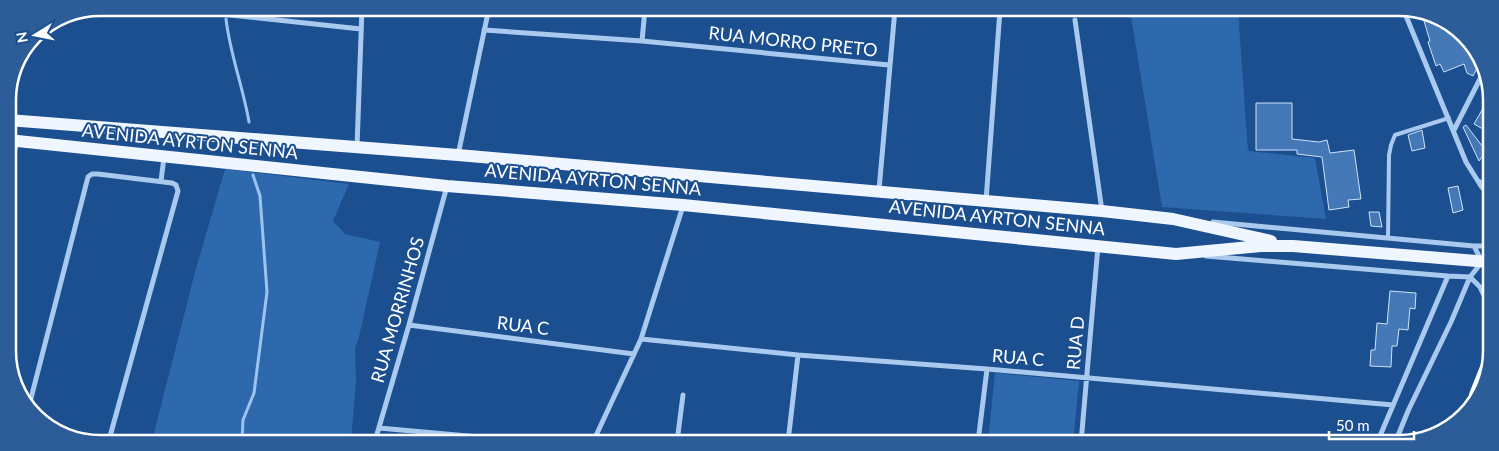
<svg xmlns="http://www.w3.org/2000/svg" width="1499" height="451" viewBox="0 0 1499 451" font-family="Lato,sans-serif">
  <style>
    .green { fill: #2e69ad }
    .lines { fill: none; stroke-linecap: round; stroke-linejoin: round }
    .stream { stroke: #9cc4f0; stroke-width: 3 }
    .building { fill: #4478b7; stroke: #cfe3fa }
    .service { stroke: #a9c9ee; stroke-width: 4 }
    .minor { stroke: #a9c9ee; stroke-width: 5 }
    .primary { stroke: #f0f6ff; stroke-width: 12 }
    .trunk { stroke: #f8faff; stroke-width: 14 }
    .labels { text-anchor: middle; stroke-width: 4; stroke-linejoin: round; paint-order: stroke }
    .street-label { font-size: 18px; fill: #fff; stroke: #1b4f8f }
    .rim { fill: none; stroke: #fff; stroke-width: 2.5 }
  </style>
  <rect width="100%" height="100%" fill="#1b4f8f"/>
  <!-- green -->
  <path class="green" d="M1130,10h108l10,141 67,7 11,61 -164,-12z
    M225,169l124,15 -16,37 12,13 35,8 -21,95 -4,11 1,34 -5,59h-199l43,-169z
    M995,373l84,8 -6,62 -85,-1z"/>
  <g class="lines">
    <!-- stream -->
    <path class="stream" d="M226,19c4,35 17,68 23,103
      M242,441l1,-21 11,-27 13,-101 -7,-96 -7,-21"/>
  </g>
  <!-- building -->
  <path class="building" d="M1421,11l47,28 12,23 -7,14 -6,-3 -3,-9 -20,8 -4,-8 -4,2 -8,-24 2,-1z
    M1490,96v37l-16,-9z
    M1256,103h36v36l27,3 8,-2 3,13 24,-3 7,49 -13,1 1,7 -20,3 -7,-53 -25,-3v-4h-41z
    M1466,125l20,26 -7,10 -16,-34z
    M1422,130l3,18 -13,3 -4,-16z
    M1458,186l5,24 -10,3 -5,-25z
    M1369,212h10l3,15 -11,-1z
    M1390,291l26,2 -1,16 -5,-1 -2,22 -9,-1 -2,17h-5l-1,21 -21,-1 1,-16h4l2,-27 10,1z"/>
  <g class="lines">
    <!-- service -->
    <path class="service" d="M1388,238l1,-83 2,-10 4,-10 54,-17"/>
    <!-- minor -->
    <path class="minor" d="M164,8l197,21
      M1404,11l62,151 15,24 8,9
      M1075,20l27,191
      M484,30l158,11 247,24
      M642,41l3,-32
      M1454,130l30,-59
      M357,147l5,-139
      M458,155l31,-147
      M8,173l9,-31
      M161,181l3,-24
      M1480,182l9,7
      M879,190l16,-181
      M986,201l14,-191
      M1213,222l261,24h15
      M1206,256l242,20 22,1
      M1470,277l10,10 9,19
      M409,325l225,29
      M641,339l157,16 189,14 406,36
      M29,406l59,-229 4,-3h6l74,9 4,2 2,6 -69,249
      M379,428l144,13
      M375,441l34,-116 38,-139
      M593,442l48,-103 42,-133
      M677,442l6,-47
      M788,442l10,-87
      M978,442l9,-73
      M1081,443l17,-197
      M1377,443l71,-167
      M1395,443l13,-32 43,-89 19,-45 8,-10 1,-11 -5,-10"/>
    <!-- primary -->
    <path class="primary" d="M8,120l450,35 644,56 71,8 98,22
      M8,140l439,46 236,19 493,49 85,-8h32l196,16"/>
    <!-- trunk -->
    <path class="trunk" d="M1476,395l12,-30"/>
  </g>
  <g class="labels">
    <!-- street labels -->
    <g class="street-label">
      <text transform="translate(793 42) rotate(6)" y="6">RUA MORRO PRETO</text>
      <text transform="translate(190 142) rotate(6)" y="6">AVENIDA AYRTON SENNA</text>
      <text transform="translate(593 180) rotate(5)" y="6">AVENIDA AYRTON SENNA</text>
      <text transform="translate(997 218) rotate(6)" y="6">AVENIDA AYRTON SENNA</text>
      <text transform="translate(398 310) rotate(-74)" y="6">RUA MORRINHOS</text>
      <text transform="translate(523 326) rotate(7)" y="6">RUA C</text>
      <text transform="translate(1076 343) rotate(-85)" y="6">RUA D</text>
      <text transform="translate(1018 358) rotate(5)" y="6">RUA C</text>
    </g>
  </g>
  <!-- crop -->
  <path d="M0 0H1499V451H0ZM100 16H1399A84 84 0 0 1 1483 100V351A84 84 0 0 1 1399 435H100A84 84 0 0 1 16 351V100A84 84 0 0 1 100 16Z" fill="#2d5d98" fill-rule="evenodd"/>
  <path class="rim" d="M100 16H1399A84 84 0 0 1 1483 100V351A84 84 0 0 1 1399 435H100A84 84 0 0 1 16 351V100A84 84 0 0 1 100 16Z"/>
  <!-- north arrow -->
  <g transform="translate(35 35) rotate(260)" stroke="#1b4f8f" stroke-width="4" paint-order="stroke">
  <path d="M0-4L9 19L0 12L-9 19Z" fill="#ffffff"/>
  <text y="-8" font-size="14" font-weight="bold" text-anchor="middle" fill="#ffffff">N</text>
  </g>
  <!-- scale -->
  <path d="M1329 431v8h85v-8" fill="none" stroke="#ffffff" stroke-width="2.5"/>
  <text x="1336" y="431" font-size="15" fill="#ffffff" stroke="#1b4f8f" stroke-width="4" paint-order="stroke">50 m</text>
</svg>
